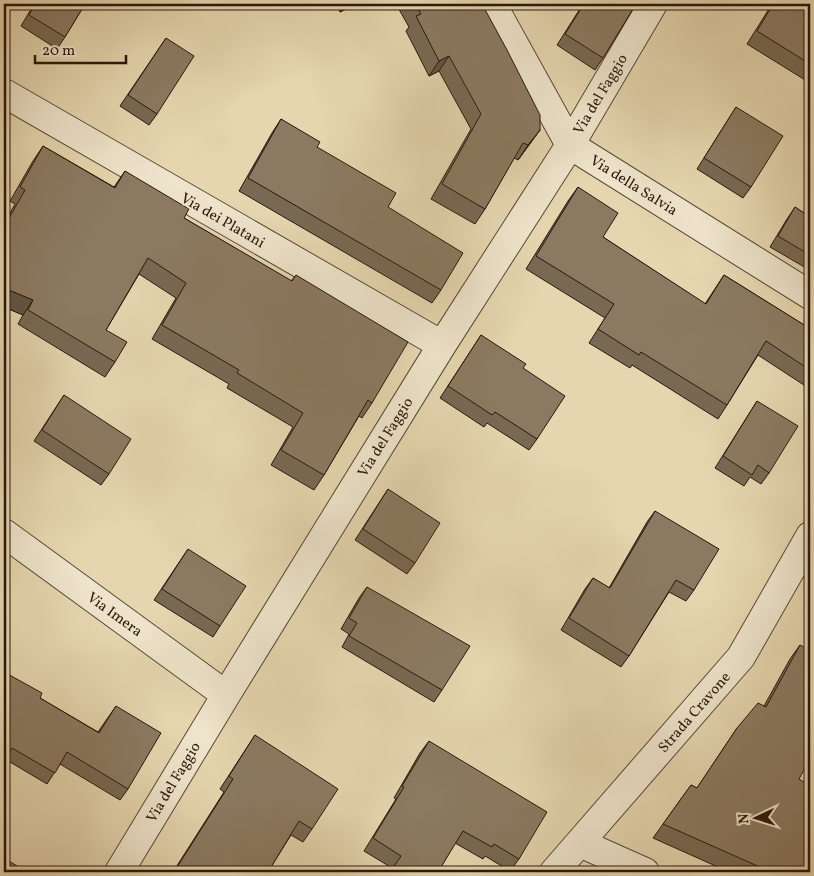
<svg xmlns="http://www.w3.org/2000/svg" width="814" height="876" viewBox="0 0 814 876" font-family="Vollkorn,serif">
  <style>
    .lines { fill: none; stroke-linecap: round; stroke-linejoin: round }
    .minor-casing { stroke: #594736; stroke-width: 30 }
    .tertiary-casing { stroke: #594736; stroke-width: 30 }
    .minor { stroke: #eee4cb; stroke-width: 28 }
    .tertiary { stroke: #eee4cb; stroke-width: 28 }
    .wall { fill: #786953; stroke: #2a170d }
    .shaded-wall { fill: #615544; stroke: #2a170d }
    .building { fill: #8b7a61; stroke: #2a170d }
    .labels { text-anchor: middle; stroke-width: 4.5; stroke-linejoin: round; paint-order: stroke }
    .street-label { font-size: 15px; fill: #2a170d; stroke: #eee4cb }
  </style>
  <rect width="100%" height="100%" fill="#e5d6af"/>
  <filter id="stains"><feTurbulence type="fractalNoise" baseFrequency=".004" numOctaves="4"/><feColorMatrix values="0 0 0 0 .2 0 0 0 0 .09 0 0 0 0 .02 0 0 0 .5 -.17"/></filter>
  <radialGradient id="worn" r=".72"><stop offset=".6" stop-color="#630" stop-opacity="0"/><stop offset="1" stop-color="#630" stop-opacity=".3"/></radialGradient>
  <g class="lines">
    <!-- minor casing -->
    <g class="minor-casing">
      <path id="minor" d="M492,4l78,141 240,150
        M4,93l438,252
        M4,533l222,162
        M580,843l65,29
        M119,872l107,-177 216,-350 128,-200 83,-141"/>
    </g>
    <!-- tertiary casing -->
    <g class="tertiary-casing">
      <path id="tertiary" d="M554,872l187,-215 69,-121"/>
    </g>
    <!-- minor -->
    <use href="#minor" class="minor"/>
    <!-- tertiary -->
    <use href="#tertiary" class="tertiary"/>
  </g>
  <!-- wall -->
  <path class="wall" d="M34,4h51l-20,33 -8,12 -36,-23z
    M336,4h20l-16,8z
    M396,4h86l58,126 -22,30 -4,-2 -29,51 -10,15 -44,-25 40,-70 -32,-58 -10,5 -23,-45 3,-4z
    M583,4h53l-33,54 -8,12 -38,-25z
    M772,4h38v79l-63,-39z
    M166,38l-9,76 -8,11 -29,-19z
    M736,107l15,80 -8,11 -46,-29z
    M281,119l36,28 124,143 -9,13 -193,-112 33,-58z
    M43,146l71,41 11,-16 59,47 107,63 5,-6 76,128 -10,15 -3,-2 -35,59 -10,15 -43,-25 22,-38 -66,-39 2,-4 -77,-45 24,-41 -37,-24 -33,56 9,32 -10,15 -87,-53 5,-9 -19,-8v-83l11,-20 -5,-3 23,-40z
    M578,187l25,50 102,67 19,-29 85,53 1,-2v63l-52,-34 -31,50 -9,14 -86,-54 -2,3 -41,-25 16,-25 -79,-49 42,-68z
    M795,207l15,10v45l-4,6 -36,-21 17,-28z
    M481,335l42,33 14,71 -8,11 -42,-27 -3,4 -44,-29z
    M64,395l45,79 -8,11 -67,-44z
    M757,401l12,72 -8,11 -11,-7 -6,9 -29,-18z
    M388,489l27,74 -8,11 -52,-34z
    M655,511l39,79 -8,11 -17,-9 -40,64 -8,11 -60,-37 24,-41 8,-11 16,10 38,-66z
    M188,549l32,77 -7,11 -59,-37z
    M367,587l75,103 -8,12 -92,-55 7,-13 -8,-5 18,-31z
    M800,645l-1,134 11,93h-81l-76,-34 38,-53 6,3 40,-60 27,-22 26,-47z
    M4,672l36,26 58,34 18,-26 12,83 -8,11 -60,-36 -13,20 -42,-25 -1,2z
    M255,735l57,94 -9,13 -12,-7 -23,37h-95l51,-80 -4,-3z
    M429,741l90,118 -9,12 -25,-15 -2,3 -28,-16 -17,29h-49l3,-4 -28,-17 32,-52 -2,-1 26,-45z"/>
  <!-- shaded-wall -->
  <path class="shaded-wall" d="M346,4h10l-16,8z
    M449,56l-10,15 -10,5 10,-15z
    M540,130l-22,30 10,-15z
    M4,288l29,12 -10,15 -19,-8z"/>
  <!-- building -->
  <path class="building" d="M35,4h50l-20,33 -36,-22z
    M415,4h67l25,46 33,65v15l-12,15 -5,-2 -38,66 -43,-25 39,-70 -32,-58 -10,5 -23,-45 5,-2z
    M584,4h52l-33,54 -38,-24z
    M773,4h37v60l-53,-33z
    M166,38l28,18 -37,58 -29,-19z
    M736,107l47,29 -32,51 -47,-29z
    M281,119l39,23 -3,5 79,46 -8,14 75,46 -22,37 -193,-112z
    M43,146l72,42 10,-17 64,38 -5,9 108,63 4,-6 112,67 -36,61 -4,-3 -44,75 -43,-25 22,-37 -66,-40 2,-3 -77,-45 24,-42 -38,-25 -42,72 21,12 -12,20 -87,-52 5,-10 -29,-12v-61l21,-37 -5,-3z
    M578,187l40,26 -15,24 103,67 18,-29 85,53 1,-2v44l-44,-29 -39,64 -86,-53 -2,3 -41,-26 16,-25 -78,-48z
    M795,207l15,10v38l-32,-19z
    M481,335l45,29 -3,4 42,28 -28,43 -42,-27 -3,3 -44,-29z
    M64,395l67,44 -22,35 -67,-44z
    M757,401l41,25 -29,47 -11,-8 -6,10 -29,-19z
    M388,489l52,34 -25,40 -52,-34z
    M655,511l64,38 -25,41 -18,-10 -47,76 -60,-38 24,-40 17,10z
    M188,549l58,37 -26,40 -58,-37z
    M367,587l103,59 -28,44 -93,-54 8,-13 -8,-5z
    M800,645l10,5v109l-11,20 11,7v86h-39l-108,-48 28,-39 6,3 40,-60 21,-25 8,4z
    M4,672l38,21 -2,5 59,35 17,-27 45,27 -33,56 -61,-37 -12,21 -43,-25 -3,5 -5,-3z
    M255,735l83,54 -26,40 -13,-8 -31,51h-94l59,-93 -4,-3z
    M429,741l118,71 -28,47 -25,-15 -2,3 -29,-16 -25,41h-48l11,-16 -28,-18 31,-51 -2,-1z
    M4,858l23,14h-23z"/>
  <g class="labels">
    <!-- street labels -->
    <g class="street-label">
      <text transform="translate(600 94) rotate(-59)" y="5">Via del Faggio</text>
      <text transform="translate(634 185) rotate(32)" y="5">Via della Salvia</text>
      <text transform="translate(223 220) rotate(30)" y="5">Via dei Platani</text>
      <text transform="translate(385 437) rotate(-58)" y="5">Via del Faggio</text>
      <text transform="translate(115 614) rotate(36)" y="5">Via Imera</text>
      <text transform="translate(694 712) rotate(-49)" y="5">Strada Cravone</text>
      <text transform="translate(173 782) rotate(-59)" y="5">Via del Faggio</text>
    </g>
  </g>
  <!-- margin -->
  <rect width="814" height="876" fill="none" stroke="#e5d6af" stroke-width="20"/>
  <rect x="5" y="5" width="804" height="866" fill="none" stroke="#2a170d" stroke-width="2.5"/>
  <rect x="10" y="10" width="794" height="856" fill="none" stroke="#2a170d"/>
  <!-- north arrow -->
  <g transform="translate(756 818) rotate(266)" stroke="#eee4cb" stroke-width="4" paint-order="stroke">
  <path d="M0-4L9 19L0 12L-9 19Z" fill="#2a170d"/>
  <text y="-8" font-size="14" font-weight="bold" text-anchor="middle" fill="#2a170d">N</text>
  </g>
  <!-- scale -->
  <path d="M35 55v8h91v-8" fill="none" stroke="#2a170d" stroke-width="2.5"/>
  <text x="42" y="55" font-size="15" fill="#2a170d" stroke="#eee4cb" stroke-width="4" paint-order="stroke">20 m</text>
  <rect width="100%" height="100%" filter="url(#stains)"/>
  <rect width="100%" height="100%" fill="url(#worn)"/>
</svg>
